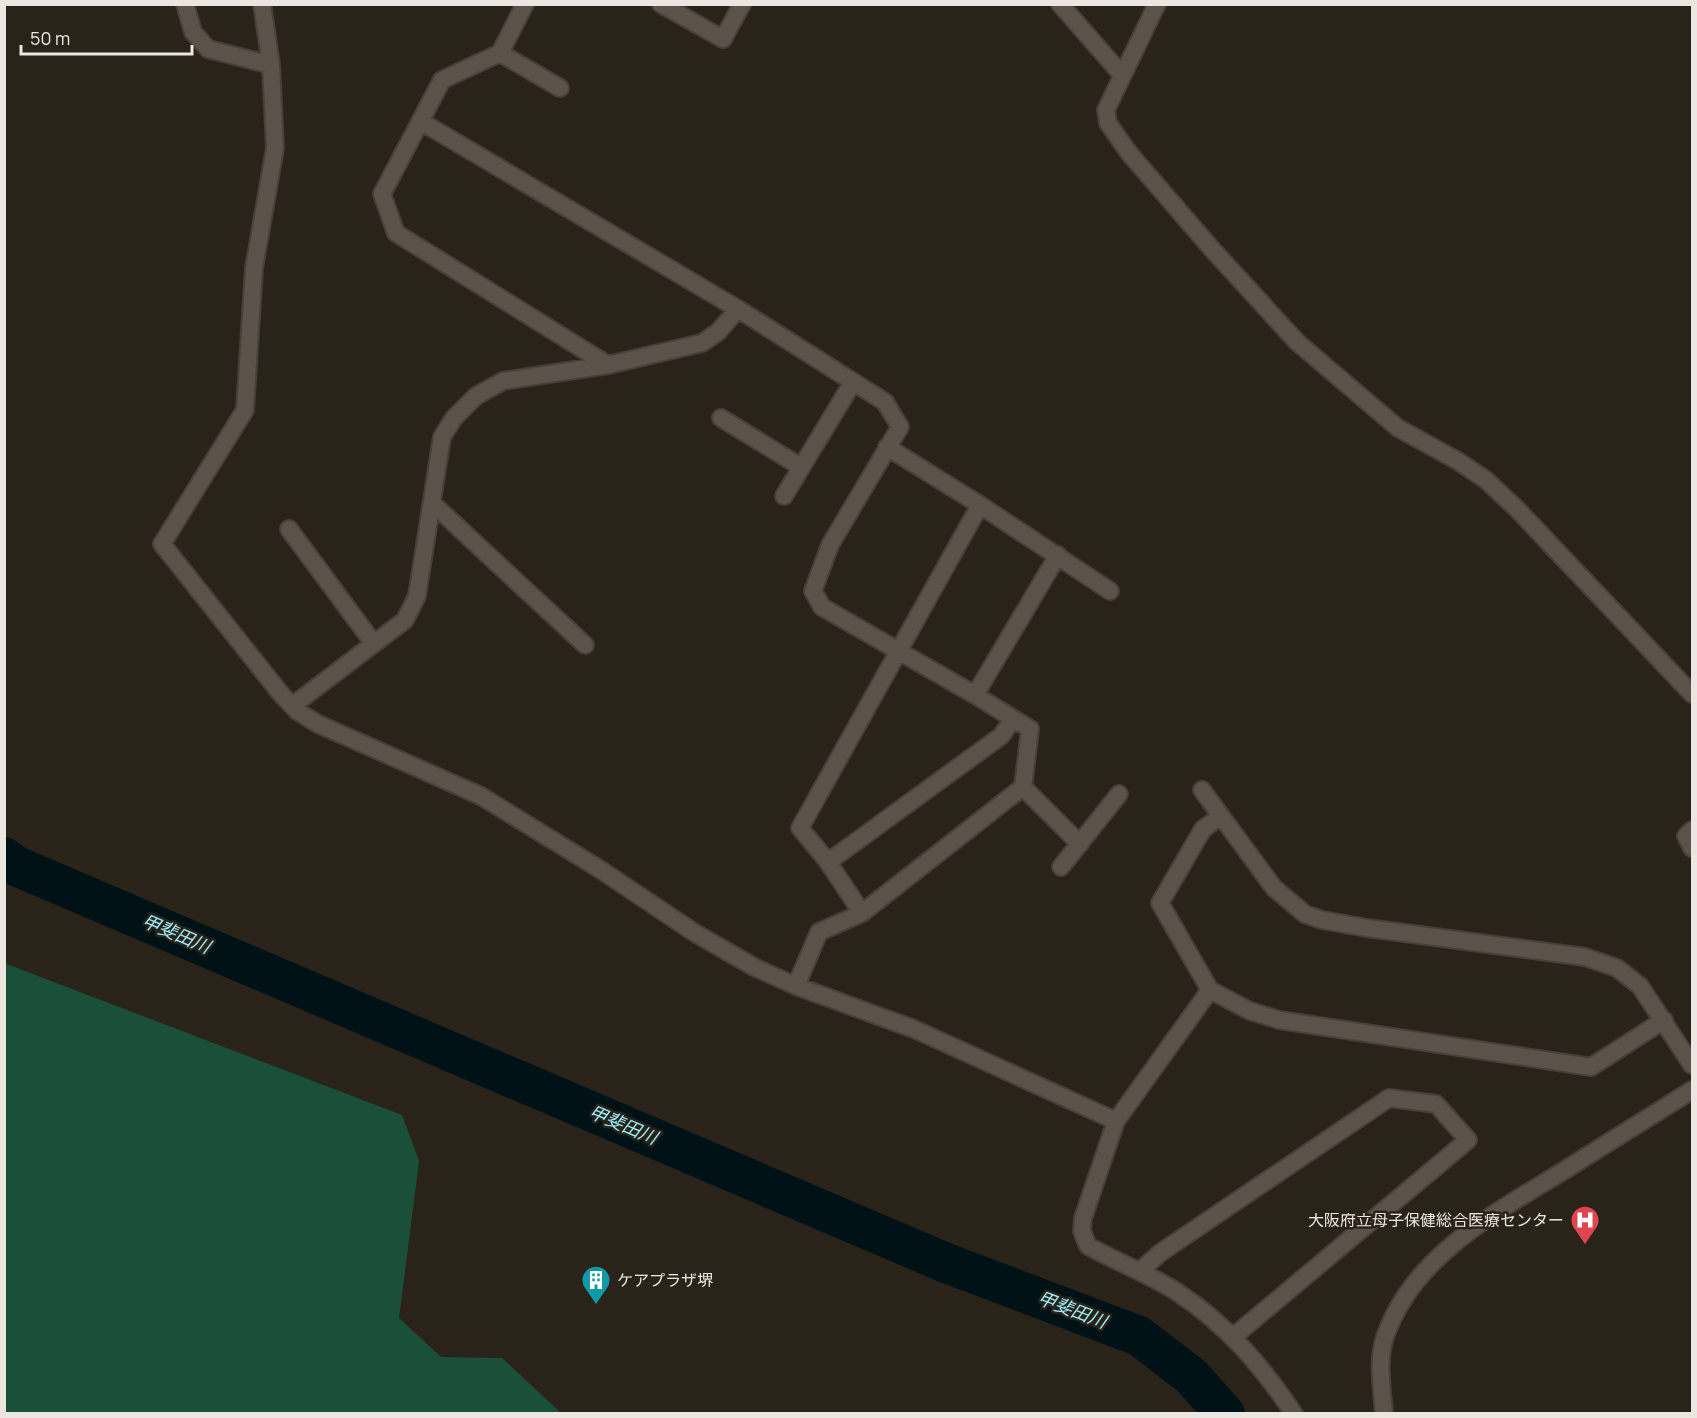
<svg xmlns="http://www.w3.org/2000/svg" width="1697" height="1418" viewBox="0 0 1697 1418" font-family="Manrope,'Noto Sans JP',sans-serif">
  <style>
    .green { fill: #1a5039 }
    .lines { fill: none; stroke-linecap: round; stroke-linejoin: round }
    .river { stroke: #001216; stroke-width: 40 }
    .minor-casing { stroke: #46403a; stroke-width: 20 }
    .tertiary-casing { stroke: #46403a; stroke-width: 20 }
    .minor { stroke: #5b5349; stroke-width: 16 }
    .tertiary { stroke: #5b5349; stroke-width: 16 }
    .labels { text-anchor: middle; stroke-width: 5; stroke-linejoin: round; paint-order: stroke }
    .poi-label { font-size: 16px; fill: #ebe6e0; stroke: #29231a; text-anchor: end }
    .water-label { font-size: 18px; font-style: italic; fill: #9cefff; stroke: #29231a }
  </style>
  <rect width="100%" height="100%" fill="#29231a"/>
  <!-- green -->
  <path class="green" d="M4,963l398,152 17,46 -20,157 42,39 61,1 59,55h-556z"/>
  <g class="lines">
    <!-- river -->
    <path class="river" d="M4,857l12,9 930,397 193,73 52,40 34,38"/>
    <!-- minor casing -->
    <g class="minor-casing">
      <path id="minor" d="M185,4l8,28 15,17 63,16
        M262,4l9,61 4,83 -21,120 -9,142 -83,134 119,150 16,17 21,13 163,72 120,74 94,63 59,34 42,19 118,43 202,92
        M525,4l-25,49 -58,27 -60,114 14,39 212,132
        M661,4l62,35 19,-35
        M1060,4l62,71
        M1157,4l-51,106 2,13 21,30 82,95 86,94 101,86 60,33 28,19 30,28 176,186
        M500,53l60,35
        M420,121l318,188 147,93 15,25 -70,118 -17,46 9,16 153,88 55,34 -7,58 57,57
        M721,418l80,49
        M887,447l93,58 130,86
        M784,496l69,-114
        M432,503l153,142
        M289,529l85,115
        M975,695l83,-140
        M292,706l113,-86 12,-24 25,-159 12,-19 22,-22 27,-15 105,-16 94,-22 16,-11 20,-23
        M1202,790l72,98 31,26 17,6 45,8 218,29 32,11 23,18 52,79
        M1221,816l-18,13 -43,74 50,87 40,21 29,9 312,47 73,-47
        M1692,830l-6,6 6,12
        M828,862l173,-126 12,-17
        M1061,867l58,-73
        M862,913l-34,-51 -28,-34 180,-323
        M796,986l23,-54 43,-19 161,-126
        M1210,990l-94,131 -33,97 -1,13 6,15c29,16 61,28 89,46 49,32 85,74 117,122
        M1140,1271l20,-18 229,-155 47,6 32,36 -235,197"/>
    </g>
    <!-- tertiary casing -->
    <g class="tertiary-casing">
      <path id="tertiary" d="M1384,1414c-2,-26 -7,-53 1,-77 28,-82 112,-125 180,-167 42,-27 85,-53 127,-80"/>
    </g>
    <!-- minor -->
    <use href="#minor" class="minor"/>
    <!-- tertiary -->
    <use href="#tertiary" class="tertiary"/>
  </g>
  <!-- icons -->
  <defs>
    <g id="hospital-pin" transform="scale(1.5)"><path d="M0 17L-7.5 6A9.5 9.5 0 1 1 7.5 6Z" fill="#e0444e" stroke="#29231a"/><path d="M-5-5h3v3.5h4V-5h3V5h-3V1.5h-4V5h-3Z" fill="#fff"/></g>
    <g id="building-pin" transform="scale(1.5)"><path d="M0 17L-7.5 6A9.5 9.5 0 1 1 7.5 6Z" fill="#0f9aa8" stroke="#29231a"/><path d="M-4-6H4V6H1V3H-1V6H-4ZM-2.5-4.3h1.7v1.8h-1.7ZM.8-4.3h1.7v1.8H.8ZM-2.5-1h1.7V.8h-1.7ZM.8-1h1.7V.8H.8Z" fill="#fff"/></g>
  </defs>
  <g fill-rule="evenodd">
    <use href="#hospital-pin" x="1585" y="1220"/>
    <use href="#building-pin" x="596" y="1280"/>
  </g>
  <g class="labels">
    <!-- poi labels -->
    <g class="poi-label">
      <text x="1564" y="1226">大阪府立母子保健総合医療センター</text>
      <text x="617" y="1286" text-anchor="start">ケアプラザ堺</text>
    </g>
    <!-- water labels -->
    <g class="water-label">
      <text transform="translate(176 934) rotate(23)" y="6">甲斐田川</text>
      <text transform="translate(623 1125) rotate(23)" y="6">甲斐田川</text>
      <text transform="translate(1072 1310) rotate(21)" y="6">甲斐田川</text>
    </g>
  </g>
  <!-- border -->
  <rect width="1697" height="1418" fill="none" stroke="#ebe6e0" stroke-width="12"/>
  <!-- scale -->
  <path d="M21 45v9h171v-9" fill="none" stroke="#ebe6e0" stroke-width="3"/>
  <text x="30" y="45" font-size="18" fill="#ebe6e0" stroke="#29231a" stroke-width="4.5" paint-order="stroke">50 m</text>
</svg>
